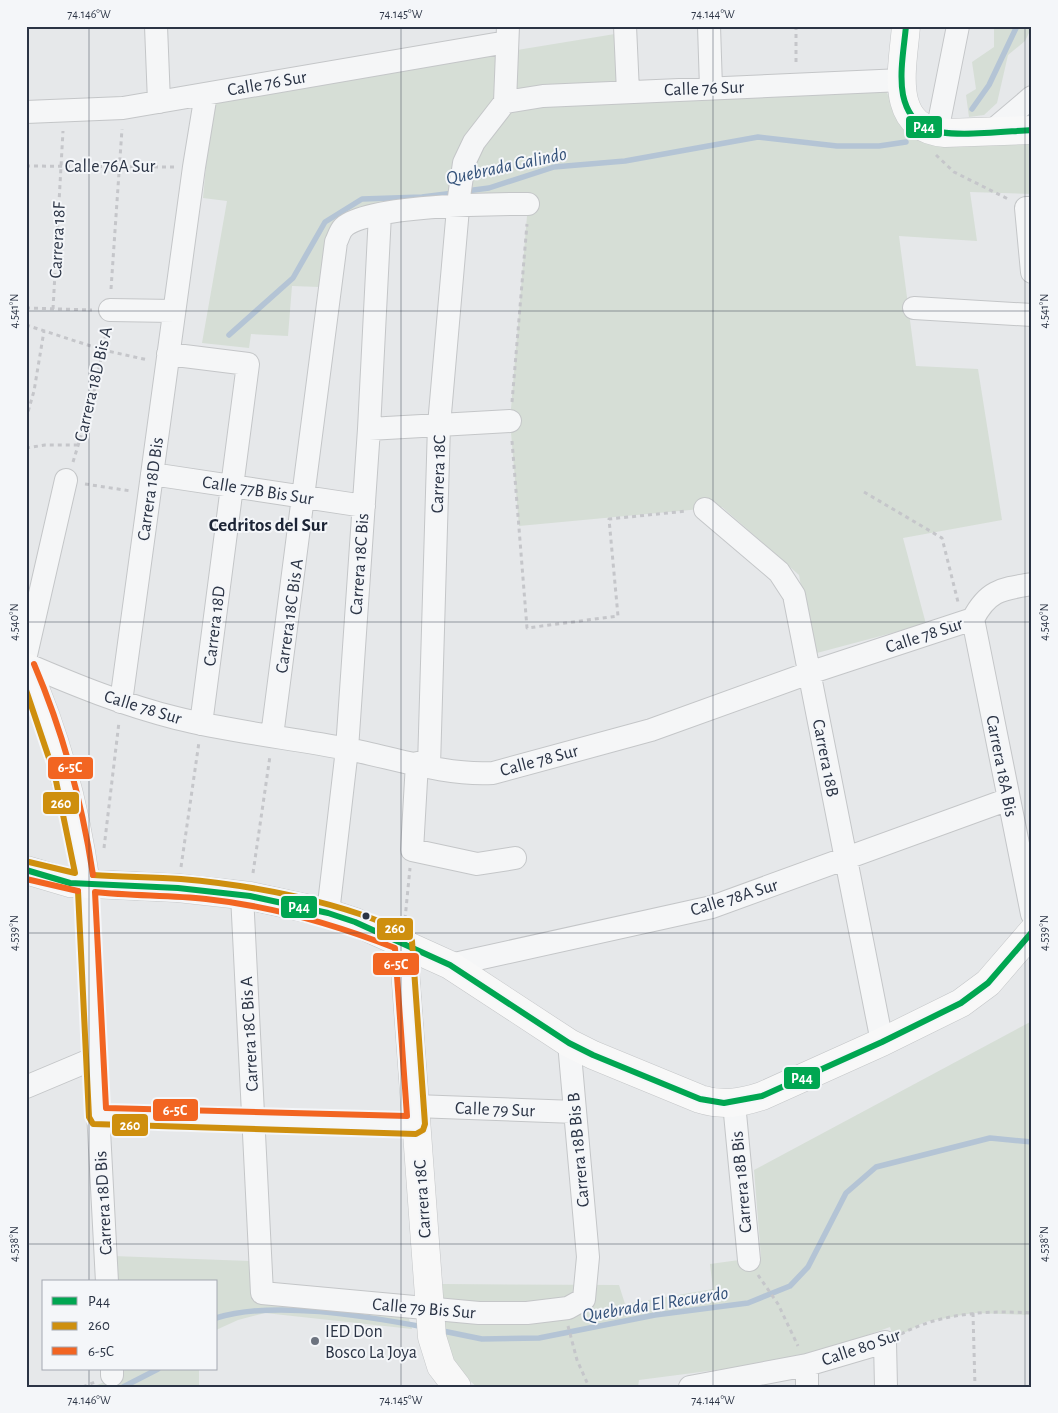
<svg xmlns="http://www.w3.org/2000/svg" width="1058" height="1413" viewBox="0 0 1058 1413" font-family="'Alegreya Sans',sans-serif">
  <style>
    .green { fill: #d6ded6 }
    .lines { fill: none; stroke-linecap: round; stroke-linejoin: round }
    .stream { stroke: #b4c4d5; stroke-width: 5.5 }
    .street-casing { stroke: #c4c6c8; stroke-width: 24 }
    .secondary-casing { stroke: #c4c6c8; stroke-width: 29 }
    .path { stroke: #c5c6ca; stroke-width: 3; stroke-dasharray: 4 4; stroke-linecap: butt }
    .street { stroke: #f5f6f7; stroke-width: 22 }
    .secondary { stroke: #f8f8f8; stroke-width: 28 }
    .bus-1-casing { stroke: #f4f6f9; stroke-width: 10 }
    .bus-2-casing { stroke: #f4f6f9; stroke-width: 10 }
    .bus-3-casing { stroke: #f4f6f9; stroke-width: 10 }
    .bus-1 { stroke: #00a651; stroke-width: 6 }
    .bus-2 { stroke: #ce8f0e; stroke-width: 6 }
    .bus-3 { stroke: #f26522; stroke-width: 6 }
    .ticks { fill: none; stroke: #2b3445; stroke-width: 1; stroke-opacity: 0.45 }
    .bus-dot { fill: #2b3445; stroke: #f4f6f9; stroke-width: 2 }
    .poi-dot { fill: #6c737f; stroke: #f4f6f9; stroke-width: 2 }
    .labels { text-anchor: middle; stroke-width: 4; stroke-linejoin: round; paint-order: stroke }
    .street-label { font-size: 18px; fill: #2b3445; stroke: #f4f6f9 }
    .poi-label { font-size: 18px; fill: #2b3445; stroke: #f4f6f9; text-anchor: start }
    .water-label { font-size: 19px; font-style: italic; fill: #34527a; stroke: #f4f6f9 }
    .neighbourhood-label { font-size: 19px; font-weight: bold; fill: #1d2536; stroke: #f4f6f9 }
    .line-badge { stroke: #f4f6f9; stroke-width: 2 }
    .badge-label { font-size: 14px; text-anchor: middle; font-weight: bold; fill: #fff }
    .neatline { fill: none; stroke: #2b3445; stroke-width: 2 }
    .ticks-label { font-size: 12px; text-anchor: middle; fill: #2b3445 }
  </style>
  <rect width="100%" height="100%" fill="#e6e8ea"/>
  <!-- green -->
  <path class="green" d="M994,26l38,1 -7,14 -17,14 -11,48 -13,12 -15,2 -3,-22 10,-6 -4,-27 22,-15z
    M621,33l3,63 261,-7 15,29 132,21v55l-62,-2 7,49 -78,-5 17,130 62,3 24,151 -99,18 23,86 -113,30 -14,-79 -77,-68 -203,19 -9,-105 18,-217 -81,-3 -118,37 -9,49 -28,-1 -4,50 -37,-2 -2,14 -47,-5 25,-142 -24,-3 9,-98z
    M1032,1021v294l-59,-2 -48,9 -31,16 -4,-11 -64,23 -79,16 -108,14 -1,7h-161c-37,-29 -32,-60 -36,-103l178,1 6,19 88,-15 -3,-25 51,-7 -7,-87z
    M113,1256l137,5 9,42 149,13 4,13 -147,-16 -27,7 -22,10v-48h-102z
    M117,1369h82v18h-107l25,-10z"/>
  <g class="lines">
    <!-- stream -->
    <path class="stream" d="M972,109l17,-24 28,-59
      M466,191l23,-3 65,-21 71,-6 133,-24 79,9h42l27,-4
      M229,335l64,-57 32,-56 37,-23 60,-2 32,-4
      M216,1318c58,-18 149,-2 208,9
      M438,1330l44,9 57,-1 116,-23 93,-12 42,-17 18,-19 38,-74 30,-26 114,-29 42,4
      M123,1387l35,-18"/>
    <!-- street casing -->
    <g class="street-casing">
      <path id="street" d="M156,26l3,76
        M625,26l3,66
        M709,26l2,62
        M505,102l38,-6 359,-16
        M26,112l97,-4 384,-66
        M992,131l40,-34
        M937,132l21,-106
        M1032,208h-6l6,64
        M914,308l118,7
        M110,310l64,1
        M168,354l80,10 -47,360
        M369,429l141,-8
        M152,474l212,32
        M705,509l74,63 15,23 88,447
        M973,619l59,295
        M26,655l40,-175
        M26,664c49,21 98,41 150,54 56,14 115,20 172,31 46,9 98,27 145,24l158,-43 158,-57 164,-54c15,-29 29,-30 59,-35
        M121,702l73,-535 12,-73
        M272,736l64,-494c2,-4 4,-11 7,-14 20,-23 152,-24 185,-24
        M417,763l-5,87 65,14 38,-6
        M429,766l10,-341 20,-228 5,-34 10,-21 31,-40 3,-76
        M86,884l21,398
        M242,895l20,398 217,20h48l41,-5 16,-9 4,-42 -19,-214
        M328,913l19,-164 22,-320 11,-215
        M450,965l262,-58 297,-108
        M26,1087l69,-29
        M734,1103l15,157
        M415,1106l160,6
        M98,1117l318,8
        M112,1369v6
        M690,1387l117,-22 78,-23 1,45
        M807,1387v-22"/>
    </g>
    <!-- secondary casing -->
    <g class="secondary-casing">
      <path id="secondary" d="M906,26c-3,41 -19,102 39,107l87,-3
        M26,667c30,68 50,143 60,217
        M26,870l44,13 108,5 72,8 78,17 27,9 95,43 119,78 24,12 107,44c22,7 41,4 62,-3l120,-54 79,-39 27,-20 44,-51
        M403,942l29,395 9,29 16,21"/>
    </g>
    <!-- path -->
    <path class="path" d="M796,26v40
      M936,155l18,17 56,28
      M26,166l150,1
      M111,289l11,-160
      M26,308l66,2
      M53,309l10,-178
      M26,325l77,25 45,10
      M512,402l15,-178
      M26,419l8,-28 10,-60
      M512,441l15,187 91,-12 -9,-97 78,-8
      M26,448l19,-3h35
      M73,462l20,-65 14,-69
      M85,484l46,7
      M864,492l78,46 16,64
      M104,848l15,-126
      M181,867l18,-125
      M253,873l17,-117
      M405,919l5,-51
      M758,1275l20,29 20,42
      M973,1313l2,74
      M568,1326l9,34 12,27
      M901,1334c40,-21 87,-24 131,-21
      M83,1387l12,-5"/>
    <!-- street -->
    <use href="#street" class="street"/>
    <!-- secondary -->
    <use href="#secondary" class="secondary"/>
    <!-- bus-1 casing -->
    <g class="bus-1-casing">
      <path id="bus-1" d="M906,26c-2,22 -7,47 -3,69 3,14 9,26 23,33 20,11 81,3 106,2
        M26,870l44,13 108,5 72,8 78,17 27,9 95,43 119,78 24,12 107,44 24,4 38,-7 120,-54 79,-39 27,-20 44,-51"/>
    </g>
    <!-- bus-2 casing -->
    <g class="bus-2-casing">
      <path id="bus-2" d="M26,690l29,86 20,97 -46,-11
        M78,891l11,226 4,7 323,10 7,-4 2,-6 -13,-183 -3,-6c-62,-33 -159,-50 -228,-56 -29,-2 -59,-2 -88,-4"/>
    </g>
    <!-- bus-3 casing -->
    <g class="bus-3-casing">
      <path id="bus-3" d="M34,664c29,68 48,138 59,211
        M26,879l52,12
        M95,892c37,4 74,3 111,7 65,7 128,25 189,49l12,168 -301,-8z"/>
    </g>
    <!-- bus-1 -->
    <use href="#bus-1" class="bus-1"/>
    <!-- bus-2 -->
    <use href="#bus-2" class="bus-2"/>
    <!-- bus-3 -->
    <use href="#bus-3" class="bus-3"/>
  </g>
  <!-- ticks -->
  <path class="ticks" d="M89,26v1256M401,26v1361M713,26v1361M1025,26v1361M26,311h1006M26,622h1006M26,933h1006M26,1244h1006M89,1369v18"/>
  <!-- markers -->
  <circle class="bus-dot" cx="366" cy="916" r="4.5"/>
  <circle class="poi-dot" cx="315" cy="1341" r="5"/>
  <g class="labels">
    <!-- street labels -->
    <g class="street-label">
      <text transform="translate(267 83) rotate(-10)" y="6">Calle 76 Sur</text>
      <text transform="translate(704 88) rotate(-2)" y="6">Calle 76 Sur</text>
      <text x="110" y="172">Calle 76A Sur</text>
      <text transform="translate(57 240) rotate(-87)" y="6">Carrera 18F</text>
      <text transform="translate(93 384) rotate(-77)" y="6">Carrera 18D Bis A</text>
      <text transform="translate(438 474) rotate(-88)" y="6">Carrera 18C</text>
      <text transform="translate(150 489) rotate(-82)" y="6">Carrera 18D Bis</text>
      <text transform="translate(258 490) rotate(9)" y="6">Calle 77B Bis Sur</text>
      <text transform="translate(359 564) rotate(-86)" y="6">Carrera 18C Bis</text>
      <text transform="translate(289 616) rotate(-82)" y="6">Carrera 18C Bis A</text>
      <text transform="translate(214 626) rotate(-83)" y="6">Carrera 18D</text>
      <text transform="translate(924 635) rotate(-18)" y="6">Calle 78 Sur</text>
      <text transform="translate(143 707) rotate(17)" y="6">Calle 78 Sur</text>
      <text transform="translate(826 758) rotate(79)" y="6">Carrera 18B</text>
      <text transform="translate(539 760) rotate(-15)" y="6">Calle 78 Sur</text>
      <text transform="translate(1002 766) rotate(79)" y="6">Carrera 18A Bis</text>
      <text transform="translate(734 897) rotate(-17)" y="6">Calle 78A Sur</text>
      <text transform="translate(249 1034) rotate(-93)" y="6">Carrera 18C Bis A</text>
      <text transform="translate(495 1109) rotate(2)" y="6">Calle 79 Sur</text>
      <text transform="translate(578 1150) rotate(-95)" y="6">Carrera 18B Bis B</text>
      <text transform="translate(741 1182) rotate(-95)" y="6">Carrera 18B Bis</text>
      <text transform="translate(422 1199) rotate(-94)" y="6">Carrera 18C</text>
      <text transform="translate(103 1203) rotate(-93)" y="6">Carrera 18D Bis</text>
      <text transform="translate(424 1308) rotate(5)" y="6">Calle 79 Bis Sur</text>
      <text transform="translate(861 1347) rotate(-19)" y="6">Calle 80 Sur</text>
    </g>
    <!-- poi labels -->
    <g class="poi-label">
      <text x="325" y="1337">IED Don<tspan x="325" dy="21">Bosco La Joya</tspan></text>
    </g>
    <!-- water labels -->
    <g class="water-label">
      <text transform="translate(506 165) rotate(-12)" y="7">Quebrada Galindo</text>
      <text transform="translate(655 1303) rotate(-9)" y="7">Quebrada El Recuerdo</text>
    </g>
    <!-- neighbourhood labels -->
    <g class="neighbourhood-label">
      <text x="268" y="531">Cedritos del Sur</text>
    </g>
  </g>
  <g class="line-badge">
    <rect x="905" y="115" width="38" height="24" rx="5" fill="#00a651"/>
    <rect x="47" y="756" width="47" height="24" rx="5" fill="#f26522"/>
    <rect x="42" y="791" width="38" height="24" rx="5" fill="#ce8f0e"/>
    <rect x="280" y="895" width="38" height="24" rx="5" fill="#00a651"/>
    <rect x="376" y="917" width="38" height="24" rx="5" fill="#ce8f0e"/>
    <rect x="372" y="952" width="48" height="24" rx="5" fill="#f26522"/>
    <rect x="783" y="1066" width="38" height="24" rx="5" fill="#00a651"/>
    <rect x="152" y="1098" width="47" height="24" rx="5" fill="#f26522"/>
    <rect x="111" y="1113" width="38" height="24" rx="5" fill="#ce8f0e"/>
  </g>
  <g class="badge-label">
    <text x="924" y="132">P44</text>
    <text x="70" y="772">6-5C</text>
    <text x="61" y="808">260</text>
    <text x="299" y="912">P44</text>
    <text x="395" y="933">260</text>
    <text x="396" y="969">6-5C</text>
    <text x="802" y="1083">P44</text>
    <text x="175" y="1115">6-5C</text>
    <text x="130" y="1130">260</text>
  </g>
  <!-- border -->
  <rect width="1058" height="1413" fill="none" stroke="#f4f6f9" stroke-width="55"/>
  <!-- legend -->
  <rect x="42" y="1280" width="175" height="90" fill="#f4f6f9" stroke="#a4a8b1"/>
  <rect x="52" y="1297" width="25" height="8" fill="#00a651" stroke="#a4a8b1"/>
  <text x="88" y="1306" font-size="15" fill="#2b3445">P44</text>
  <rect x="52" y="1322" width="25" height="8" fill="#ce8f0e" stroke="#a4a8b1"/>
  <text x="88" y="1330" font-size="15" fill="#2b3445">260</text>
  <rect x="52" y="1347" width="25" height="8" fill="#f26522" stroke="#a4a8b1"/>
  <text x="88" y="1356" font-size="15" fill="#2b3445">6-5C</text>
  <rect x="28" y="28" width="1002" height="1358" class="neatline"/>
  <g class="ticks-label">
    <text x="89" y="18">74.146°W</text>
    <text x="401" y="18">74.145°W</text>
    <text x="713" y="18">74.144°W</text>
    <text transform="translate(14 311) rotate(-90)" y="4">4.541°N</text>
    <text transform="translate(1044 311) rotate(-90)" y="4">4.541°N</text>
    <text transform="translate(14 622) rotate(-90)" y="4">4.540°N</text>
    <text transform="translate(1044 622) rotate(-90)" y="4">4.540°N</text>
    <text transform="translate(14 933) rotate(-90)" y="4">4.539°N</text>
    <text transform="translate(1044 933) rotate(-90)" y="4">4.539°N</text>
    <text transform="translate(14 1244) rotate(-90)" y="4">4.538°N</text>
    <text transform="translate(1044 1244) rotate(-90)" y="4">4.538°N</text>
    <text x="89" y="1404">74.146°W</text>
    <text x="401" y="1404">74.145°W</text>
    <text x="713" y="1404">74.144°W</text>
  </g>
</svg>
